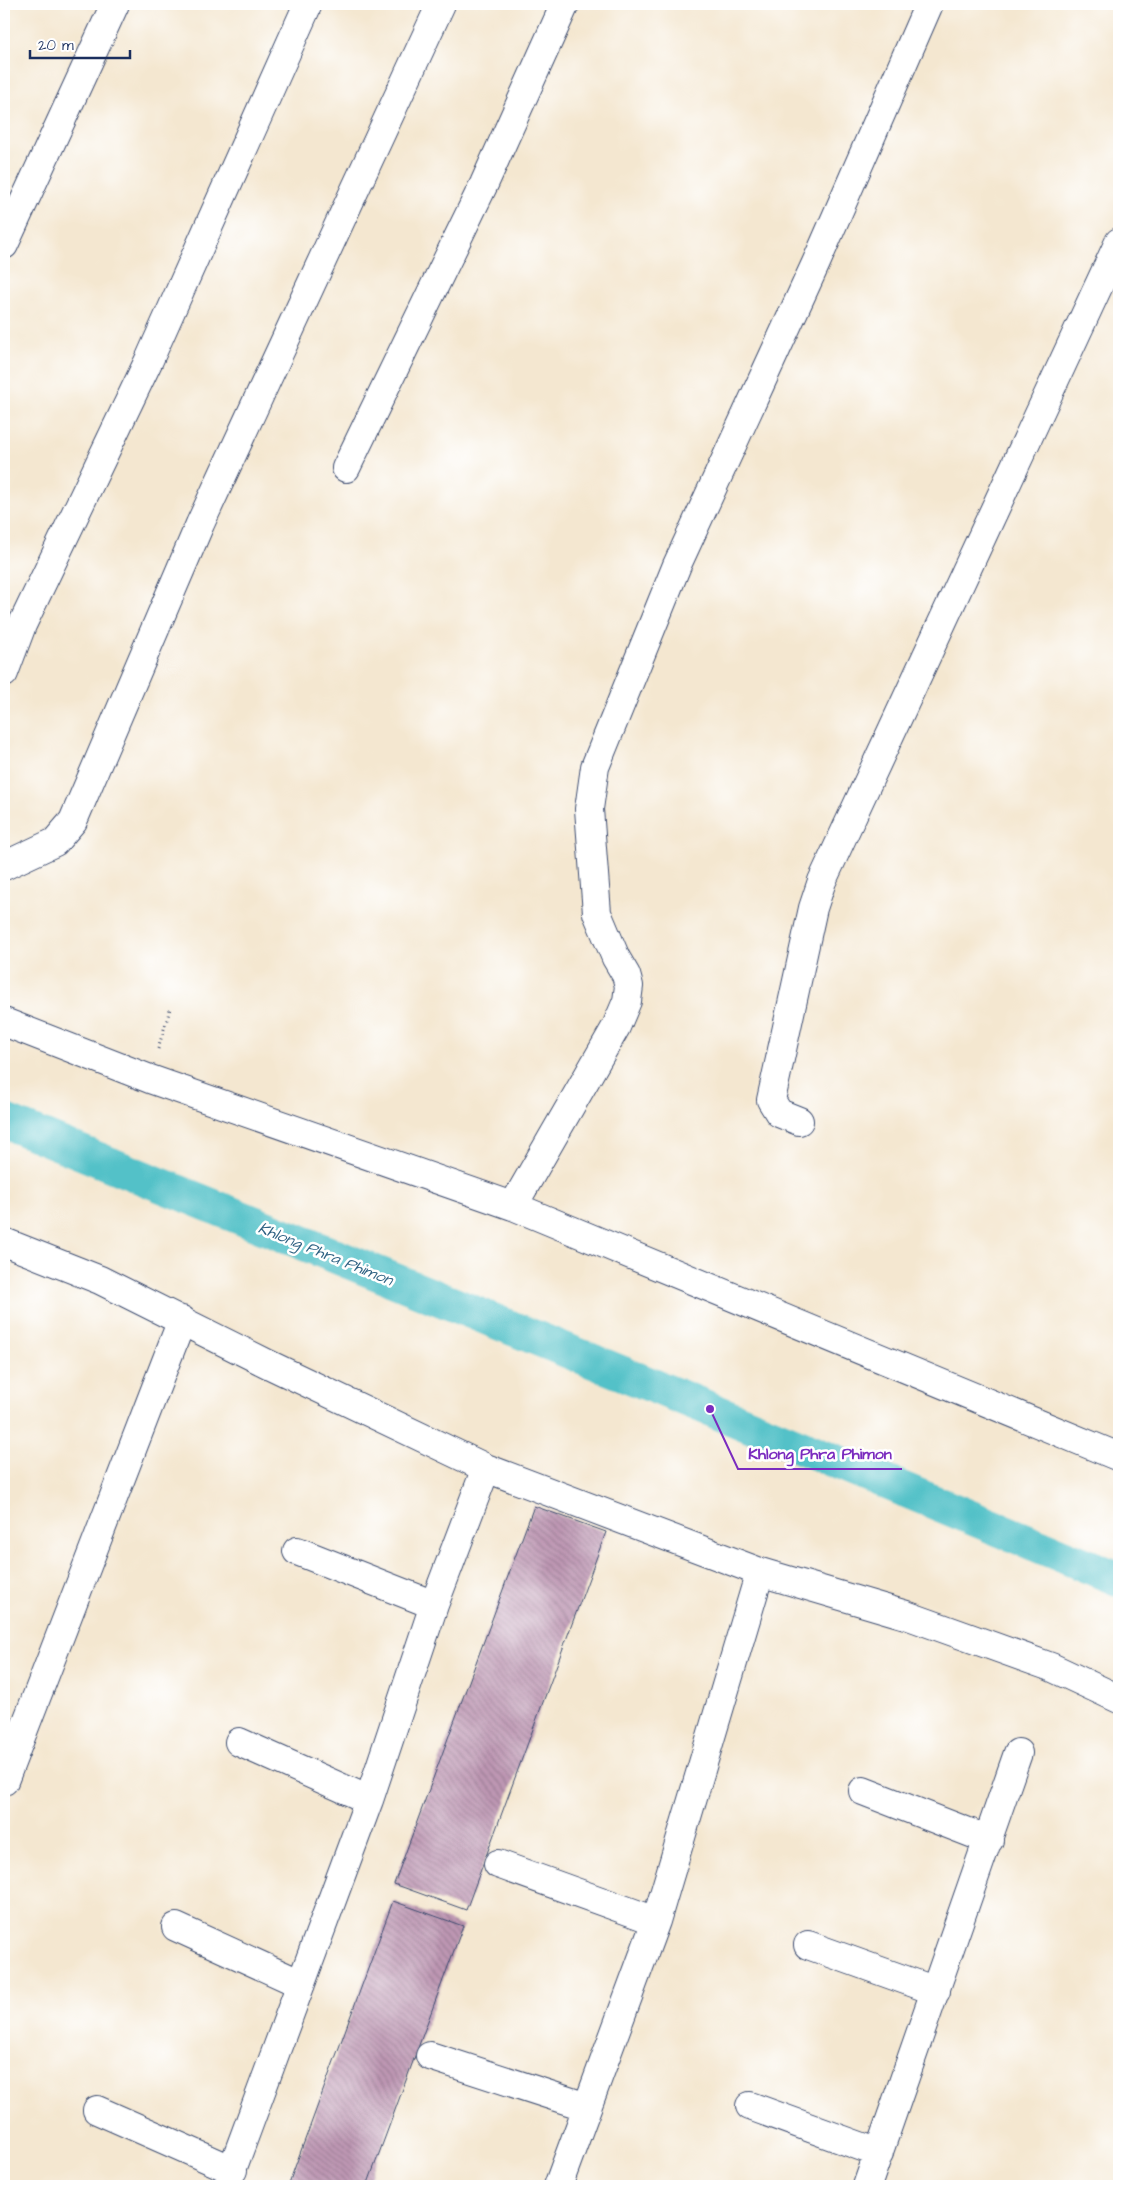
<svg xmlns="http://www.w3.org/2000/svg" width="1123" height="2190" viewBox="0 0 1123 2190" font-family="'Architects Daughter',sans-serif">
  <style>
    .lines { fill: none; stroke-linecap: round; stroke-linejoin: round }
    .canal { stroke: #53c1c8; stroke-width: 35 }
    .building { fill: url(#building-back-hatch) }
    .minor-casing { stroke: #3c4b6f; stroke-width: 30 }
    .path { stroke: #3c4b6f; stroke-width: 3; stroke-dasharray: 1 4; stroke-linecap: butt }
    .minor { stroke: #fff; stroke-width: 28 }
    .labels { text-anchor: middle; stroke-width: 5; stroke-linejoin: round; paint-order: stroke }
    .water-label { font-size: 16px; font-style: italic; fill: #2f6283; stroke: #fff }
    .leader { fill: none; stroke: #7b2cbf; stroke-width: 2 }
    .callout-dot { fill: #7b2cbf; stroke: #fff; stroke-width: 2 }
    .callout-label { font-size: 16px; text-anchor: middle; font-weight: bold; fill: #7b2cbf; stroke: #fff; stroke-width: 5; stroke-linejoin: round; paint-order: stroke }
  </style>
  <defs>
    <pattern id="building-back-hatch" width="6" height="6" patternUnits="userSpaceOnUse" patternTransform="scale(1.25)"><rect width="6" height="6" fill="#be97b3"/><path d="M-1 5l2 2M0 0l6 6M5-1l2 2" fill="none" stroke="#9a7c95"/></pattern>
  </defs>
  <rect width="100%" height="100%" fill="#fff"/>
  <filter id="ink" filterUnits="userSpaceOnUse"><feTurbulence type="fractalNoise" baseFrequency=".02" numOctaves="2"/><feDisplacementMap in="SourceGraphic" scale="10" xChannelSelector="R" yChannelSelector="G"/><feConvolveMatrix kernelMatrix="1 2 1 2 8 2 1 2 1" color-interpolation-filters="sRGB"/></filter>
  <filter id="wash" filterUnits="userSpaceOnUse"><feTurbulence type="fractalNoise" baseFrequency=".0096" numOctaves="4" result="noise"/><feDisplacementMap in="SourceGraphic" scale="20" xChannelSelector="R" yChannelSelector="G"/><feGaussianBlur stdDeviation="1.12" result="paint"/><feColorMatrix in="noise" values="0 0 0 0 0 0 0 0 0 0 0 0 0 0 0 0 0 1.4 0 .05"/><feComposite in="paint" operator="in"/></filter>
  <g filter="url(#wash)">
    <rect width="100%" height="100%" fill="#f4e7d0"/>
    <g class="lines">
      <!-- canal -->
      <path class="canal" d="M4,1121l706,288 409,170"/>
    </g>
    <g id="blocks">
      <!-- building -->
      <path class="building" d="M534,1506l72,26 -140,378 -72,-26z
        M393,1901l70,25 -96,260h-79z"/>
    </g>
  </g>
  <g filter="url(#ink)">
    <use href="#blocks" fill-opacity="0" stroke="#3c4b6f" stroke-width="1"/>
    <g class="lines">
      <!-- minor casing -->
      <g class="minor-casing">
        <path id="minor" d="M4,245l111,-241
          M346,468l138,-284 81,-180
          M4,673l18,-48 127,-265 159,-356
          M4,866l51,-24 18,-21 127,-297 241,-520
          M4,1022l146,57 363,127 606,251
          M799,1121l-20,-8 -8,-13 42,-192 9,-27 297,-639
          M513,1206l103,-179 11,-26 2,-15 -3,-11 -10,-17 -19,-45 -8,-104 6,-42 82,-202 139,-302 113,-259
          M4,1242l96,38 168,84 218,104 274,104 146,43 145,52 68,32
          M297,1551l137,54
          M239,1742l130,58
          M4,1781l178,-461
          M863,1791l126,49
          M498,1864l158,57
          M176,1927l125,57
          M808,1945l128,46
          M430,2056l157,51
          M750,2106l129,47
          M97,2110l136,60
          M226,2186l143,-386 65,-195 52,-137
          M558,2186l98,-265 104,-349
          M867,2186l151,-433"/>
      </g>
      <!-- path -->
      <path class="path" d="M158,1049l13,-43"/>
      <!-- minor -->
      <use href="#minor" class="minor"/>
    </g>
  </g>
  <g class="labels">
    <!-- water labels -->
    <g class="water-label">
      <text transform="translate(326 1253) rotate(22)" y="6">Khlong Phra Phimon</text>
    </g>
  </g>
  <!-- callouts -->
  <path class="leader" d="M710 1409L738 1469H902"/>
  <circle class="callout-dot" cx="710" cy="1409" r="5"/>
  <g class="callout-label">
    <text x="820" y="1459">Khlong Phra Phimon</text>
  </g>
  <!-- margin -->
  <rect width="1123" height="2190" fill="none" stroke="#fff" stroke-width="20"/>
  <!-- scale -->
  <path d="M30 50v8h100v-8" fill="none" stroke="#1b2f5e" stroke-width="2.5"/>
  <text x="38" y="50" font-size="15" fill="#1b2f5e" stroke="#ffffff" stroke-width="4" paint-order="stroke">20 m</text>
</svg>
